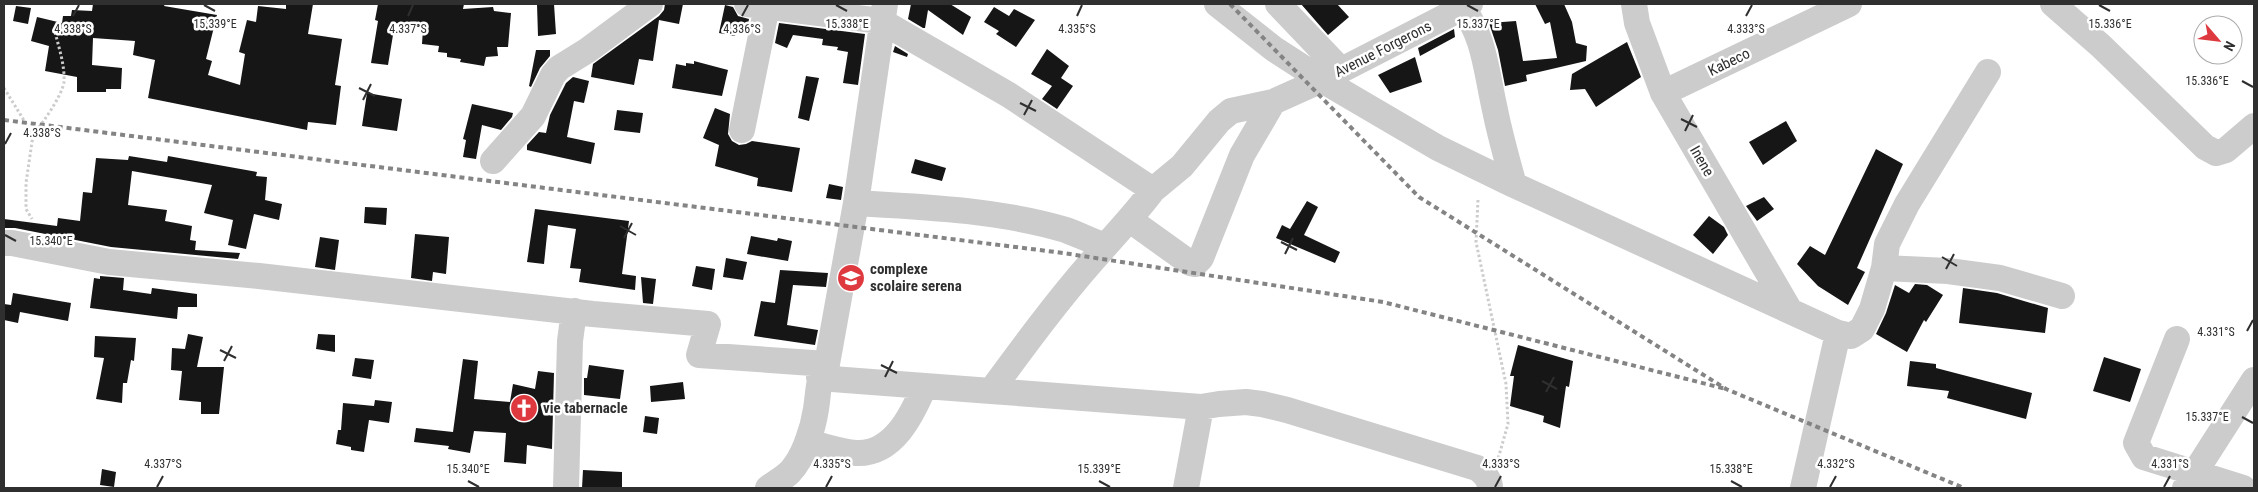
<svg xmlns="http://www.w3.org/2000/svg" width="2258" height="492" viewBox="0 0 2258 492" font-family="'Roboto Condensed',sans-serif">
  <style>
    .building { fill: #161616 }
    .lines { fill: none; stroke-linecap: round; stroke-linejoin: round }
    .path { stroke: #ccc; stroke-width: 3; stroke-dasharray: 2.5 2.5; stroke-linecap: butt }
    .minor { stroke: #ccc; stroke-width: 26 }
    .rail { stroke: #848484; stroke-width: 4; stroke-dasharray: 5 4; stroke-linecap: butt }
    .ticks { fill: none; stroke: #2f2f2f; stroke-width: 2 }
    .labels { text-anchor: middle; stroke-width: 5; stroke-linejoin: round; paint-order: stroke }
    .street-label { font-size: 15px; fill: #2f2f2f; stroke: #fff }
    .poi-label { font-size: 15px; font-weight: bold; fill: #2f2f2f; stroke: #fff; text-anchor: start }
    .ticks-label { font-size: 12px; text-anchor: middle; fill: #2f2f2f; stroke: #fff; stroke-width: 5; stroke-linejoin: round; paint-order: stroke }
  </style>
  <rect width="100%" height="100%" fill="#fff"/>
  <!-- building -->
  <path class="building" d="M93,4h72l-1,2 53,9 -11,44 6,2 -4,14 32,10 5,-31 -6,-2 8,-32 9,2 2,-16 28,3v-5h27l-5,30 34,5 -7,46 6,1 -5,39 -28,-3 -1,8 -159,-32 7,-38 -22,-5 2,-14 -42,-3 -1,27 30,3 -1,21h-15v3h-29v-15l-32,-6 4,-25 -18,-5 6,-24 25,6 1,-7h8l1,-6 20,1z
    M378,4h86l-1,5 30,-2 1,4 17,2 -3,34h-11l1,9 -12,1 -2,9 -24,-4 1,-3 -14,-2v-4l-9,-1 1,-6 -17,-2 1,-16 -28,-5 -7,42 -17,-2 7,-42 -3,-1z
    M537,4h17l2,30 -18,2z
    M665,4h18l-4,20 -20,-4 -6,41 -14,-2 -5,26 -43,-8 2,-13 66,-48 5,-6z
    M911,4h39l21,13 -8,18 -35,-25 -3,18h-2l-15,-9z
    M1301,4h36l12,13 -21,18z
    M1535,4h29l8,18 4,21 11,3 -1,15 -60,14 1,6 -22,5 -7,-36 -9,-27 27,-2 7,40 34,-3 -7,-36 -5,2z
    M725,5l8,2 5,9 11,3 -1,6 -10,-1 -3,12 -16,-3z
    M16,6l15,2 -3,16 -15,-3z
    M994,7l15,9 5,-7 21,11 -19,27 -20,-13 3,-3 -15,-9z
    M779,23l86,11 -7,51 -15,-2 5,-31 -11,-2 1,-3 -16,-2 1,-6 -30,-4 -6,13 -12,-5z
    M1454,29l1,8 -35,19 -2,-8z
    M1627,42l14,35 -45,30 -11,-18 -15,1 2,-16z
    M895,46l13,8 -1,3 -14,-5z
    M1047,49l22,17 -8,12 12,8 -16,23 -15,-10 10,-13 -21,-12z
    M536,50h14v6l-10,12 -9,19 -2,-1z
    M1415,57l7,25 -32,11 -12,-18z
    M694,61l34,9 -6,26 -50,-8 4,-24 10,2v-3l8,1z
    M806,76l13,2 -10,43 -11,-3z
    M573,77l16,4 -5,22 -10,-2 -7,36 28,6 -4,21 -64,-14v-5l12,-13 7,1 4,-18 16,-32z
    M367,93l35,6 -5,32 -35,-5z
    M472,104l41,9 -1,4 -11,13 -19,-5 -6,34 -13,-2 3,-17 -3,-1z
    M715,108l15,6 -2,20 4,7 7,4 7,-1 6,-3 48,7 -8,44 -35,-6 1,-8 -43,-12 4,-21 -16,-7z
    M617,110l26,3 -3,20 -26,-3z
    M1786,121l11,20 -34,24 -14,-23z
    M1876,149l27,15 -46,104 8,4 -17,33 -30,-19 -21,-22 13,-18 15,9z
    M129,156l38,6 1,-6 89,16 -1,4 11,1 -2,23 17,4 -3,16 -25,-6 -8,35 -18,-4 5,-25 -29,-7 8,-28 -80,-14 -4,34 39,5 -2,11 27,5 -2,14 6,1 -1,9 45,3 -2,6 -127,-12 -96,-19h-11v-9l53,7 1,-8 22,3 3,-29 9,1 4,-35 32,2z
    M915,159l31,9 -4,13 -31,-8z
    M829,184l14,3 -2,13 -15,-2z
    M1764,197l10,12 -17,12 -11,-15z
    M1307,201l11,6 -14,28 36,17 -5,11 -59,-25 6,-13 8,4z
    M365,207l22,1 -1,17 -22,-2z
    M535,209l94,12 -7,53 14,2 -1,14 -56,-8 2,-13 -11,-1 6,-39 -28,-4 -4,39 -17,-2z
    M1709,216l15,11 4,8 -15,19 -20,-19z
    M415,234l34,3 -3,37 -13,-2 -1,9 -21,-3z
    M751,236l26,5 1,-3 14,3 -4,20 -41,-7z
    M320,237l19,3 -4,30 -20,-3z
    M726,258l21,4 -4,18 -20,-3z
    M696,266l19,3 -3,21 -20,-4z
    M780,270l48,3 -2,14 -33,-2 -6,40 31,5 -3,15 -61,-9 7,-35 14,2z
    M100,276l24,2 -1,12 28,4 1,-6 45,6v13h-19l-1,12 -87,-11 4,-30 6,1z
    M641,277l15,2 -3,25 -10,-1z
    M1915,284l12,1 16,10 -17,27 -2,-2 -17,32 -31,-18 10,-21 9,-28 14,8z
    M1963,288l34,5 51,15 -3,25 -86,-10z
    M13,293l58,10 -3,18 -48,-9 -2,11 -14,-3v-16l7,1z
    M188,334l15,3 -6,30h27l-5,47h-18v-12l-22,-2 3,-29 -11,-1 1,-22 13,1z
    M318,334l17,1v17l-19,-3z
    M95,336l41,2 -2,23 -3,-1 -4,23h-4l-1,20 -26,-4 8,-41 -10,-1z
    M1518,345l55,16 -4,26 -3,-1 -6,42 -17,-6 1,-6 -34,-10 4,-30h-4z
    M2104,357l37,12 -11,33 -37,-11z
    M355,358l19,2 -3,19 -19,-3z
    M463,359l15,2 -4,38 36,3 3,-18 22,5 3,-18 16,2 -2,76 -25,-4 -1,19 -22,-2 2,-29 -32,-2 -4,22 -22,-4 1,-3 -35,-4 2,-14 37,4z
    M1910,361l26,3v4l96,25 -6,26 -79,-21 2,-7 -42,-5z
    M589,365l35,5 -4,29 -36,-4v-17h3z
    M683,382l2,17 -34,3 -1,-16z
    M375,400l17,2 -3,21 -20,-3 -5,32 -13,-2v-3l-15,-3 2,-14h3l2,-27 31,3z
    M645,416l14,2 -2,16 -14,-2z
    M102,469l14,3 -2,15 -14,-2z
    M583,470l39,2v16h-40z"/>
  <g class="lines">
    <!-- path -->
    <path class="path" d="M4,88l29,47 -7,48v26l6,10
      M33,135c9,-11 29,-39 31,-53 1,-16 -5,-34 -9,-50
      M1478,200l-2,42 30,142 2,40 -10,35"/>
    <!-- minor -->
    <path class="minor" d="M747,4l134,17 128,74 144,95 29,-24 37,-45 12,-10 42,-9 49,-22 148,-76
      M1217,4l57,45 48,31 116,68 76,37 324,148 13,3 11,-7 10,-20 12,-41 3,-24 20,-40 81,-132
      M1278,4l63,66
      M1460,4c25,32 26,67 35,106 5,25 12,50 19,75
      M1634,4l3,19 26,70 126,216
      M2053,4l48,42 104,101 11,6 10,-3 28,-24
      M1663,93l186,-89
      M742,130l25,-124
      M493,161l40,-45 20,-41 6,-7 29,-18 62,-46
      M856,203c71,4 142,7 210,27 13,5 26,11 39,16
      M1130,220l60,43 5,1 6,-6 41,-103 31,-53
      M4,243h8l97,19 150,14 334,38 115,10 -9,31 128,9
      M1884,268l64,3 52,7 62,18
      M2177,339l-41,104 8,14 99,31
      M819,378l172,13c33,-45 66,-90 103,-132 20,-23 41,-45 59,-69
      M991,391l210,16 -15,81
      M1201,407l18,-3 27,-2 16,2 25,6 190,58c7,5 13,11 13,20
      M807,442c15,3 33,10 49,11 37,2 56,-38 68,-66
      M566,488l4,-147 4,-30
      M768,488c7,-5 16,-10 22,-16 14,-15 23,-43 26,-63 3,-19 1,-27 11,-45l29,-161 29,-199
      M1803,488l35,-155
      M2185,488l69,-108"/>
    <!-- rail -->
    <path class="rail" d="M1230,4l189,193 307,192 238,99
      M4,120l1059,133 320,49 343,87"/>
  </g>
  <!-- ticks -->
  <path class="ticks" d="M204,5l11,6M836,5l11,6M1467,5l11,6M2099,5l11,6M73,16l6,-11M408,16l5,-11M742,16l6,-11M1077,16l5,-11M1746,16l6,-11M2242,81l11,6M359,88l16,8M363,100l8,-16M1020,103l16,8M1024,115l8,-15M1681,119l16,8M1685,131l8,-16M5,144l6,-11M620,226l16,9M5,235l11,6M624,238l8,-15M1281,242l16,8M1285,254l8,-16M1942,257l15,9M1946,269l8,-15M2247,331l6,-11M220,350l16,8M224,361l8,-15M881,365l16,8M885,377l8,-16M1542,381l15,8M1546,392l8,-15M2242,417l11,6M468,481l11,6M1099,481l11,6M1731,481l11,6M157,487l6,-11M826,487l6,-11M1495,487l6,-11M1830,487l6,-11M2164,487l6,-11"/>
  <!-- icons -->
  <defs>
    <g id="school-disc" transform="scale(1.4375)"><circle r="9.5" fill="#de393f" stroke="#fff"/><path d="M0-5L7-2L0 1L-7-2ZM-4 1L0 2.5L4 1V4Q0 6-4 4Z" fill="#fff"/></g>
    <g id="church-disc" transform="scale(1.4375)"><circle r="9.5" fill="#de393f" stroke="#fff"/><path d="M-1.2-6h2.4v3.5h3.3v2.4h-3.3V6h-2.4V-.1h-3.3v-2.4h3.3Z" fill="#fff"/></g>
  </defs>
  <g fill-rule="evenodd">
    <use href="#school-disc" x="851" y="278"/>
    <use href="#church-disc" x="524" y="408"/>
  </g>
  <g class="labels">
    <!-- street labels -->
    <g class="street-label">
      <text transform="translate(1383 49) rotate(-27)" y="5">Avenue Forgerons</text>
      <text transform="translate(1729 62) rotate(-26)" y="5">Kabeco</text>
      <text transform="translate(1702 161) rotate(60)" y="5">Inene</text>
    </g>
    <!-- poi labels -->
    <g class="poi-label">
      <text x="870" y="274">complexe<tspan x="870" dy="17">scolaire serena</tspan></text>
      <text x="543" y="413">vie tabernacle</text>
    </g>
  </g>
  <g class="ticks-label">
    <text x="215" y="28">15.339°E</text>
    <text x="847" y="28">15.338°E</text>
    <text x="1478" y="28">15.337°E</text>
    <text x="2110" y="28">15.336°E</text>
    <text x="73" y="33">4.338°S</text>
    <text x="408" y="33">4.337°S</text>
    <text x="742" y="33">4.336°S</text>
    <text x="1077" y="33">4.335°S</text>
    <text x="1746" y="33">4.333°S</text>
    <text x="2207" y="85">15.336°E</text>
    <text x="42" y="137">4.338°S</text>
    <text x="51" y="245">15.340°E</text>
    <text x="2216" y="336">4.331°S</text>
    <text x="2207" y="421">15.337°E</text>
    <text x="163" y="468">4.337°S</text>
    <text x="832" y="468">4.335°S</text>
    <text x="1501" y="468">4.333°S</text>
    <text x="1836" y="468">4.332°S</text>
    <text x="2170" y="468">4.331°S</text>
    <text x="468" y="473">15.340°E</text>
    <text x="1099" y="473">15.339°E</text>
    <text x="1731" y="473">15.338°E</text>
  </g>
  <!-- border -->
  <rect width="2258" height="492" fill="none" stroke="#2f2f2f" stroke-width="10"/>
  <!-- north arrow -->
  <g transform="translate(2218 40) rotate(118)"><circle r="24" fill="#ffffff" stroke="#acacac"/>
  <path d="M0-4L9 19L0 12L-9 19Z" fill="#de393f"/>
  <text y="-8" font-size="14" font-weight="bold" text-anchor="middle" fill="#2f2f2f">N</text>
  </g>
</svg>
